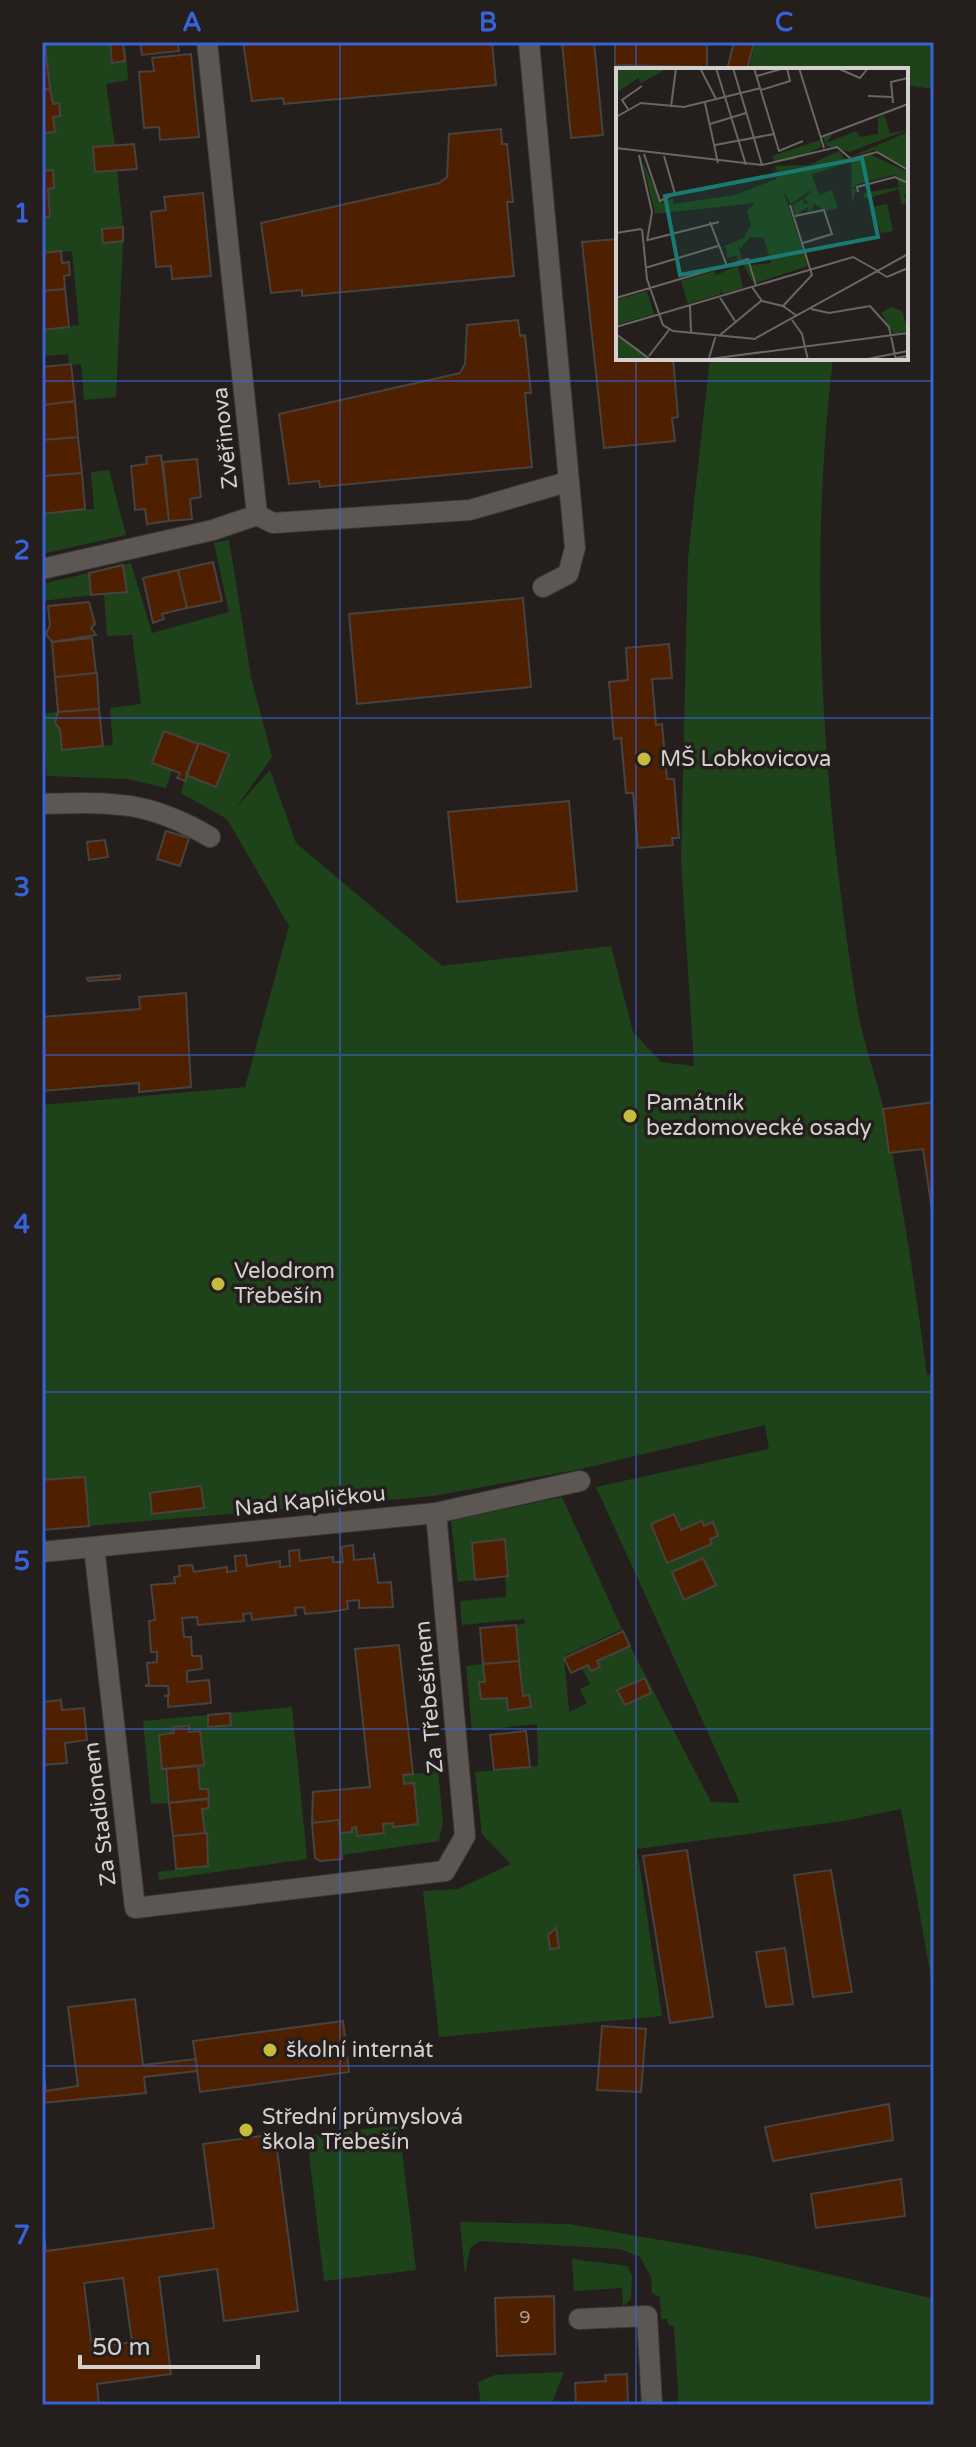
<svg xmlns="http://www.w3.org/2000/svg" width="976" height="2447" viewBox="0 0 976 2447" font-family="'Varela Round',sans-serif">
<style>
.green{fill:#1e431b;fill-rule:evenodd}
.building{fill:#4f2000;stroke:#474240;stroke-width:2;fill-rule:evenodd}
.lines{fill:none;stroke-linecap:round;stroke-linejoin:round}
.minor-casing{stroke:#3d3937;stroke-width:22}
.minor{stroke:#5d5754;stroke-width:20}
.grid{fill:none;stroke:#3862d7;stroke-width:2;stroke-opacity:0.55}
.poi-dot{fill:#c6bb3c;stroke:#241f1d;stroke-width:3}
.labels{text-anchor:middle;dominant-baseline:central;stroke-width:7;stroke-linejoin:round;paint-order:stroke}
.number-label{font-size:18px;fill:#b2a49b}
.street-label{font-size:22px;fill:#d3d0cf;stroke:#241f1d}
.poi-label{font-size:22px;fill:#d3d0cf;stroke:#241f1d;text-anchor:start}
.inset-road{fill:none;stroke:#6a6664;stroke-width:2}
.view{fill:#197a73;fill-opacity:0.15;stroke:#197a73;stroke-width:4}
.inset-edge{fill:none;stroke:#d3d0cf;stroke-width:4}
.neatline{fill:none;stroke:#3862d7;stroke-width:3}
.grid-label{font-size:26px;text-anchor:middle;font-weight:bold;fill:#3862d7}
</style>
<rect width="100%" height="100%" fill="#241f1d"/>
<path class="green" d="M42 42H110L113 63 125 61V42L128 80 106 84 115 145 93 148 95 172 117 171 123 227 102 230 104 243 123 241 116 397 84 400 81 364 69 365 68 354 42 356V330L79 325 72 251 42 253V217L50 216 48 189 54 187 53 170 42 171V133L54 131 53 117 60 115 59 103 53 104 51 98 46 49H42Z
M755 42H932L934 89 906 85V70H749Z
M710 358H833C807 575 823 799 858 1013 864 1045 876 1076 883 1107 902 1196 915 1285 927 1375L934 1374V1994L901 1809 844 1821 637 1849 662 2016 439 2037 423 1891 458 1889 511 1864 482 1834 475 1772 538 1766 537 1724 472 1731 466 1666 483 1664 485 1682 479 1683 481 1699 507 1698 509 1710 530 1707 529 1696H523L516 1625 525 1623 524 1619 462 1625 460 1601 506 1597 505 1540 473 1543 475 1580 458 1582 451 1521 562 1497 622 1629 564 1656 569 1712 587 1703 580 1689 590 1684 582 1668 588 1665 591 1671 599 1667 597 1661 630 1646 711 1802 740 1803 596 1487 769 1449 765 1425 581 1469 433 1496 42 1530V1105L245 1087 289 926 227 819 181 793 186 775 216 786 228 754 165 731 172 770 166 788 128 779 47 776 42 714 58 712 55 723 60 729 62 750 113 745 110 708 141 704 132 635 107 636 104 594 127 592 123 565 131 563 152 633 229 612 214 543 229 540 251 677 272 757 235 809 270 770 296 843 442 966 611 946 633 1032 661 1062 694 1066 681 860 688 558ZM674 1514 681 1530 702 1521 704 1526 713 1522 718 1536 710 1539 712 1544 667 1563 651 1524ZM703 1558 716 1585 684 1599 672 1572Z
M109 470 126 535 46 553 42 551V514L94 509 91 472Z
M89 573 91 595 42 601V584Z
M292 1707 307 1859 159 1880 158 1872 208 1866 202 1809 209 1808 208 1789H200L198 1766 204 1765 200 1731 174 1728V1733L159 1735 169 1803 151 1804 143 1721 208 1715 209 1727 231 1725 230 1713Z
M438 1771 443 1821 439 1841 342 1855 340 1833 352 1832V1828L356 1827 357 1836 384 1833 383 1824H417L414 1784H404L403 1775Z
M399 2125 416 2270 324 2281 307 2136Z
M460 2222 569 2224 757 2257 934 2299V2405H679L674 2327 668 2324 667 2319H661L660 2297 652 2293 651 2277 640 2257 620 2249 480 2241 470 2248 465 2275Z
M572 2259 627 2266 632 2276 631 2299 623 2307 622 2288 574 2291Z
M564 2372 551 2405H481L478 2382 495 2375Z"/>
<path class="building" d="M110 42H123L125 61 112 63Z
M140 42H177L179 51 142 55Z
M243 42H492L496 85 284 104 283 98 252 101Z
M562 42H594L603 135 571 138Z
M615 42H707V67L615 65Z
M734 42H754L747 70H727Z
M45 44 50 89 42 90V49Z
M191 54 199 137 160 140 159 127 144 128 139 72 154 71 152 58Z
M50 89 53 104 59 103 60 116 53 117 55 132 42 133V90Z
M501 129 502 144H507L513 202H507L514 276 302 296V290L271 293 261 223 439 183 447 177 449 134Z
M134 144 137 169 95 172 93 147Z
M53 170 54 188 48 189 50 217H42V171Z
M203 193 211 276 172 279 171 266 156 267 151 212 166 210 164 197Z
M123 227V241L103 243 102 229Z
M618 239V358H673L678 417 672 418 675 441 604 448 582 242Z
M61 251 62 263 69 262 70 275 64 276 65 289 42 291V253Z
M65 289 69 327 42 330V291Z
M518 320 520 336 525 335 531 393H525L532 467 320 487 319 481 289 484 279 414 460 373 465 364 467 325Z
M71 364 75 401 42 405V367Z
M75 401 78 437 42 440V405Z
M78 437 82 473 42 476V440Z
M161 455 169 521 147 524 145 509 135 510 131 466 147 464 146 457Z
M197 459 201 497 190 499 192 519 169 521 163 462Z
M82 473 85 509 42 514V476Z
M213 562 222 601 187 608 178 570Z
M123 565 127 592 91 595 89 573Z
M178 570 187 608 162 614 164 619 153 623 143 578Z
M523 598 531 687 357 704 349 614Z
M89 602 95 624 91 628 96 635 52 642 46 634 50 625 48 606Z
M92 638 96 673 55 677 52 642Z
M669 644 672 678 652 679 656 725 662 724 667 779H674L679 838H672L673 845 638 848 633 793H626L621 738 614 739 609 682 628 680 626 648Z
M97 673 99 709 58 712 55 677Z
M99 709 103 746 62 750 60 729 55 723 58 712Z
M164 731 198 744 185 781 177 778 180 773 152 763Z
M199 743 229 754 216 787 186 775Z
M569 801 577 891 457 902 448 812Z
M166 831 189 838 180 866 157 859Z
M105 840 108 857 89 860 87 842Z
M120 975V979L88 981 87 978Z
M186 993 191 1087 139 1092V1083L42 1091V1017L140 1009 139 997Z
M934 1102V1224L923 1149 889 1153 883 1109Z
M85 1477 89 1526 42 1530V1480Z
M201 1486 204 1508 152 1514 150 1493Z
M674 1514 681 1530 702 1521 704 1526 713 1522 718 1536 710 1539 712 1544 667 1563 651 1524Z
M505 1539 508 1576 475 1580 472 1543Z
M353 1545 354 1560 374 1558V1553L378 1583 391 1582 393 1607 359 1608V1600L347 1601 348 1609 330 1612 305 1614 304 1607 295 1608 296 1615 252 1620 251 1613 243 1614 244 1621 198 1625 197 1617 182 1618 184 1637H191L192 1656H201L202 1669 187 1671V1682L209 1680 211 1703 168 1707V1696H164L169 1695 168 1686H145L149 1684 147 1663 157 1662V1652H151L149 1621 155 1620 151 1585 175 1583 174 1577 180 1576 179 1566 192 1565 194 1572 227 1567V1572L236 1571 235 1556 246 1555 247 1566 280 1561V1567L290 1566 289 1551 299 1550 300 1561 333 1557V1562H343L341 1547Z
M703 1558 716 1585 684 1600 672 1572Z
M516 1625 519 1661 483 1664 480 1628Z
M623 1631 630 1646 597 1661 600 1667 591 1671 588 1665 571 1673 564 1658Z
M399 1645 413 1774 403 1775 404 1784 414 1783 418 1824 393 1827V1823L383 1824 384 1833 357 1836 356 1827 352 1828V1832L340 1833 339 1820 312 1823 313 1792 370 1787 355 1649Z
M519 1661 523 1696 529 1695 531 1707 508 1710 507 1698 481 1699 479 1682H485L483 1664Z
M645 1678 651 1693 625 1705 617 1690Z
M61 1700 62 1710 84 1708 87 1740 65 1743 67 1763 42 1765V1702Z
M230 1713 231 1725 208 1727V1715Z
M189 1726V1732L200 1731 204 1765 162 1769 159 1735 174 1733 173 1727Z
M526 1731 530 1767 494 1770 490 1735Z
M198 1766 200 1789H208L209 1798 169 1803 166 1769Z
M208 1799 209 1808 202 1809 205 1833 173 1836 169 1803Z
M339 1820 342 1859 320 1861 315 1858 312 1823Z
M207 1833 208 1866 176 1869 173 1836Z
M687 1850 713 2017 670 2023 643 1856Z
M831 1870 852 1992 813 1997 794 1875Z
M556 1928 559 1948 550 1949 548 1935Z
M785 1948 793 2004 766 2007 756 1952Z
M135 1999 143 2065 196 2059 197 2071 144 2077 146 2093 42 2103V2058L46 2091 78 2086 68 2007Z
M343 2021 349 2072 200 2092 193 2041Z
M602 2026 646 2029 641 2092 597 2090Z
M889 2104 893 2140 773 2161 765 2127Z
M275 2134 298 2311 224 2321 217 2269 159 2277 171 2374 97 2384 99 2405H42V2221L46 2251 214 2228 203 2144ZM123 2278 132 2342 92 2348 84 2283Z
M901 2179 905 2216 816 2228 811 2194Z
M554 2296 555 2354 497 2356 495 2298Z
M627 2374 628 2405H576L575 2383 606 2381 605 2375Z"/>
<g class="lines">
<g class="minor-casing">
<path id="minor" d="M207 42 257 515
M529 42 575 548 568 574 543 587
M257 515 273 523 470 510 567 482
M42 569 213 530 257 515
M42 804C113 802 147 800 210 837
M94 1547 135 1908 445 1871 465 1836 436 1513
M42 1552 436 1513 580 1481
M579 2319 647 2316 652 2405"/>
</g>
<use href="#minor" class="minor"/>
</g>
<path class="grid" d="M340 42V2405M636 42V70M636 358V2405M42 381H934M42 718H934M42 1055H934M42 1392H934M42 1729H934M42 2066H934"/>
<g class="poi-dot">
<circle cx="644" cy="759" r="8"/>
<circle cx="630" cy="1116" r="8"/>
<circle cx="218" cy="1284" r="8"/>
<circle cx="270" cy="2050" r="8"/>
<circle cx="246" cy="2130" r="8"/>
</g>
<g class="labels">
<g class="number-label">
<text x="525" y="2317">9</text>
</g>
<g class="street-label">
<text transform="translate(225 438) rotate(-96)">Zvěřinova</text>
<text transform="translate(310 1501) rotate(-6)">Nad Kapličkou</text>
<text transform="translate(429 1697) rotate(-95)">Za Třebešínem</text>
<text transform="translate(100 1814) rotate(-97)">Za Stadionem</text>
</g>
<g class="poi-label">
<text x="660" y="759">MŠ Lobkovicova</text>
<text x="646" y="1103">Památník<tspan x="646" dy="25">bezdomovecké osady</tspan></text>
<text x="234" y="1271">Velodrom<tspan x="234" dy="25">Třebešín</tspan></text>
<text x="286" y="2050">školní internát</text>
<text x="262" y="2117">Střední průmyslová<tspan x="262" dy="25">škola Třebešín</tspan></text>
</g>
</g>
<g transform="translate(616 68)">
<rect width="292" height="292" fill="#241f1d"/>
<path d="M7 0H52L25 15 22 10 0 25V4ZM268 47 274 65 292 62 233 84 209 77 208 69 217 66 210 75 240 63 244 69 262 66V50ZM292 64V101L259 82 234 89ZM204 72 205 79 176 92 159 94 156 88ZM223 83 232 95 196 106 203 127 216 122 222 140 210 143 198 136 196 142 191 143 193 138 180 147 176 138 186 131 189 136 193 135 187 131 198 120 175 136 167 123 192 198 140 215 135 197 155 195 148 170 134 169 125 180 122 177 126 191 121 193 122 187 111 190 110 179 104 180 128 170 135 156 131 143 139 135 39 146 26 92 45 135 57 130V136L119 127 160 111 156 98 163 110 159 98 193 97ZM253 86 292 104V114L278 107 242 116 236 121H240L236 135 235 94ZM281 110 292 117V127L287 125 292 135 285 136 283 121 249 131 247 125 283 119ZM253 133 257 139 271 136 277 163 265 165ZM132 193 138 217 127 196 122 198 127 220 106 226 103 216 105 226 43 244 72 236 65 213 98 203 100 207ZM31 223 38 246 0 257V232ZM276 239 286 243 292 263 278 266 265 245ZM0 268 22 280 33 292H0Z" fill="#1e431b"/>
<path class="inset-road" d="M84 0 100 31M100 0 130 97M117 0 146 97M138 0 163 83 187 73M183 0 208 80M221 0 244 10 252 0M141 8 169 0M145 22 174 13 171 0M252 28 276 29M89 35 102 95M277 35 275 14 292 10M55 39 60 0M12 41 6 32 26 18M0 49 25 35 68 39 145 20M94 56 130 45M205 69 292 36M99 77 158 66M0 80 146 97 221 79 235 91 261 84 292 102M28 86 44 133 59 126 48 88M23 87 36 144 31 173M242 124 241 119 279 109 292 115M179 148 208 142 216 166 187 175M94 154 111 198M26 161 31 211 47 257 57 263 140 271M0 165 25 161M32 172 103 154M29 200 102 178M261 203 271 209 292 200M136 219 146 233 167 238 181 248M103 228 119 253M0 230 132 191 140 218M74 237 75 265M167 238 196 207 174 137M195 241 213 245 254 238 273 259 280 292M176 252 186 266 192 292M0 259 237 189 262 203M0 266 35 292M104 267 145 233M140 270 292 186M33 288 53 262M93 290 100 267M86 292 292 265M246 292 292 283M266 292 292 288"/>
<path class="view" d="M246 90 262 169 64 207 49 128Z"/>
<rect width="292" height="292" class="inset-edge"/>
</g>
<rect width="976" height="2447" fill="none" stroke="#241f1d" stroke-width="88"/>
<path d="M80 2355v12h178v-12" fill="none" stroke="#d3d0cf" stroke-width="4"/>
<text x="92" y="2355" font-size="24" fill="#d3d0cf" stroke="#241f1d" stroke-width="6" paint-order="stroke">50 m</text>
<rect x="44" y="44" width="888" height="2359" class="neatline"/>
<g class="grid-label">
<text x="192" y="31">A</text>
<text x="488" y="31">B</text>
<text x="784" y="31">C</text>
<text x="22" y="222">1</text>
<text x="22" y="559">2</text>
<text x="22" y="896">3</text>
<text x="22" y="1233">4</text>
<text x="22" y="1570">5</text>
<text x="22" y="1907">6</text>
<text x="22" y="2244">7</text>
</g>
</svg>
